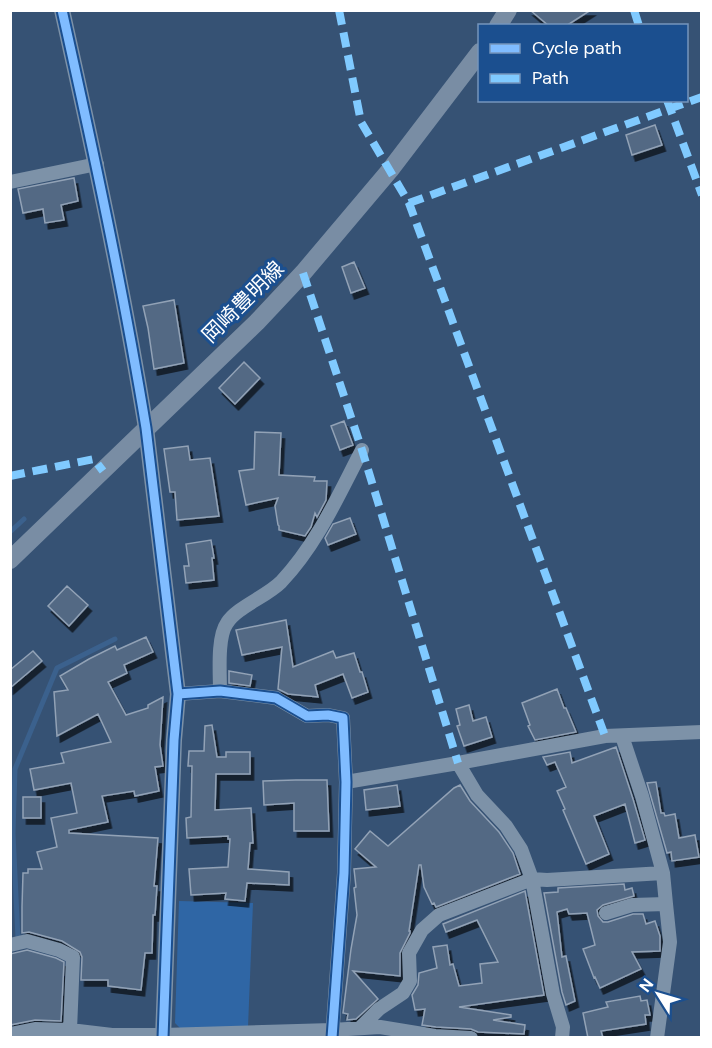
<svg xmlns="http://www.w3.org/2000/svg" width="712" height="1048" viewBox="0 0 712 1048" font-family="'DM Sans','Noto Sans JP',sans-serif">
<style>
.green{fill:#2f66a5}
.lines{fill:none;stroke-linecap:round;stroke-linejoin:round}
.stream{stroke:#3b618d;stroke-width:5}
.building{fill:#526984;stroke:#92a2b6;stroke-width:1.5;filter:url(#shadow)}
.minor{stroke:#7d92a8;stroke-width:14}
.tertiary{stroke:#7d92a8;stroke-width:16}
.secondary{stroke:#798da4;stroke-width:18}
.quiet{stroke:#80caff;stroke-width:8;stroke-dasharray:15 8;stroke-linecap:butt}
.cycleway-casing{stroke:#1b4f8f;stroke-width:13}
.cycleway{stroke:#80bcff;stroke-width:9}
.labels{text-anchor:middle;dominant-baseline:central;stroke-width:6;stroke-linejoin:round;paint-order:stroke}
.street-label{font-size:21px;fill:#fff;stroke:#1b4f8f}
</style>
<defs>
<filter id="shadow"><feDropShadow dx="3.5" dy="6" stdDeviation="0" flood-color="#0009"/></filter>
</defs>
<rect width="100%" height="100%" fill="#365274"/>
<path class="green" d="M179 901 253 903 248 1027 181 1029 175 1023Z"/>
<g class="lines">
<path class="stream" d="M10 532 24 519
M18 939 13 833 15 769 57 668 115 639"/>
</g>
<path class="building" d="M530 10H591L566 26H549Z
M655 125 662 145 632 155 626 135Z
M74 178 78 201 61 205 64 220 45 223 43 209 23 213 18 189Z
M354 262 365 288 351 293 342 267Z
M174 300 184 363 154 369 148 328 143 306Z
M244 362 260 378 235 404 219 388Z
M344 421 353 445 340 450 331 426Z
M255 432 281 433 279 475 315 477 314 481H327L326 500 317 517 315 513 311 527 305 536 279 530V526L278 525 275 506 278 498 246 505 239 471 254 469Z
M188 446 190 460 210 458 219 516 177 520 175 492H170L164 449Z
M350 518 356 534 328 545 325 538 333 524Z
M211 540 214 558H212L214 580 186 583 184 566H189L186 544Z
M67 586 88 605 69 626 48 606Z
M286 620 293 667 333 651 336 658 354 653 360 672H362L368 692 352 698 343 674 315 685 318 697 288 694 278 689 282 647 242 655 236 630Z
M146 637 153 652 124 665 127 673 108 682 126 715 148 708V705L163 697 160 745 163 766 155 767 159 791 135 796 134 791 102 796 108 822 69 830V833L158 838 154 886H157L155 915H153L152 953H145L141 990 108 986V980H81L82 957 80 952 62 941 29 932 22 933V907L23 873H28V869H42L37 852 57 847 51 818 77 813 71 783 34 790 30 769 64 763 61 753 111 742 98 714 57 736 54 692 68 690 60 676 89 659 115 646 117 650Z
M33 651 42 661 10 688V670Z
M229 671 252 675 250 686 229 683Z
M557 689 564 708H566L576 732 535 740 528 726 530 725 522 703Z
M469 705 473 721 486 717 492 737 464 746 457 726 460 725 456 709Z
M212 725 217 757H226V752H250V774H216L215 810 251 808 253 843H250L248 869 289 872V885L247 883 245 901 225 899 226 893 191 895 189 869 228 867 230 839H228V836L187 838 186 818 191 817 192 766H188L189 751H204L205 726Z
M616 747 633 799 645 840 635 843 625 804 594 816 609 854 586 864 563 810 565 809 557 791 566 787 555 762 547 765 543 757 570 752 572 763Z
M296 780H327L329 831H294V803L264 805 263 781Z
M656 782 661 813H664L665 816 675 814 679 838 695 835 699 857 672 861 671 852 667 853 647 783Z
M397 785 400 806 366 810 364 790Z
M460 785 470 801 499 832 513 853 520 874 436 907 434 903 432 904 424 887 421 865H419L409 931H410V933L400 953V976L353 971 378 999 356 1019 347 1020 348 1014 343 1013 351 949 357 915 354 888 356 887 354 869 376 867 355 849 370 831 388 846 454 788Z
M23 797H41V818H23Z
M624 884 625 890 632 888 634 896 603 905 597 910 598 916 603 922H608L633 914H643L646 924 655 921 660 936V951L632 952 641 969 600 988 595 977 594 978 583 949 595 945 587 913 569 914 567 909 557 912 562 957 566 956 575 1001 566 1005 562 992 544 893 558 892V888Z
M525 891 544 995 459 1007 511 1015V1017L493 1020 525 1025 524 1034 478 1032 471 1029 436 1027 422 1025 425 1009 415 1010 412 995 418 985 419 973 437 968 433 947 447 945 450 965 453 964 459 986 482 983 480 964 498 962 477 920 446 932 443 924Z
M27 950 56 958 64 962 61 1021 35 1020 10 1025V954Z
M640 996 641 1001 647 1000 650 1015H645L646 1024 601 1031 603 1038H588L583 1013 608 1007 606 1002Z"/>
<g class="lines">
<path class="minor" d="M10 182 97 164
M220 691C220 673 217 637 227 623 237 607 266 597 281 582 317 544 338 496 362 450
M178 694 220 691 276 698 307 716 328 715 343 718 346 782 344 873 332 1038
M622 736 642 796 663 873 666 904 670 942 657 1038
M458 763 477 795 506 826 521 849 532 879 553 994 563 1027 562 1038
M346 782 458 763 605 736 702 732
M606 913 632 905 666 904
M10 945 27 941 59 950 73 957 70 1030
M361 1027 379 1009 403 993 410 981 409 953 422 930 439 915 532 879 547 880 663 873
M10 1034 35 1029 70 1030 112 1035H163L332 1030 380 1027 435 1036 471 1038"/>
<path class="tertiary" d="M62 10C93 149 123 288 146 428L178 694 174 740 163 1038"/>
<path class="secondary" d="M498 26 508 10
M10 560 257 322 303 273 390 170 480 52"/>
<path class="quiet" d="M339 10 361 122 409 203 605 736
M634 10 639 26
M667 100 702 195
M409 203 702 97
M303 273 362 450 458 763
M10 476 94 459 103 471"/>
<g class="cycleway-casing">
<path id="cycleway" d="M62 10C93 149 123 288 146 428L178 694 174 740 163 1038
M178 694 220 691 276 698 307 716 328 715 343 718 346 782 344 873 332 1038"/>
</g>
<use href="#cycleway" class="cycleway"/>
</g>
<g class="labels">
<g class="street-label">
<text transform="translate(243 302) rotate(-45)">岡崎豊明線</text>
</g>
</g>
<rect width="712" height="1048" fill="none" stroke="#ffffff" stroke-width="24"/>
<rect x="478" y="24" width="210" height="78" fill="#1b4f8f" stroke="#7695bc" stroke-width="1.5"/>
<rect x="490" y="44" width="30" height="9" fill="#80bcff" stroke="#7695bc" stroke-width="1.5"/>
<text x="532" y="54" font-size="18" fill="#ffffff">Cycle path</text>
<rect x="490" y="74" width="30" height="9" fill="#80caff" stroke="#7695bc" stroke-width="1.5"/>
<text x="532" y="84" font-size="18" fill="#ffffff">Path</text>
<g transform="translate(658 994) rotate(307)" stroke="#1b4f8f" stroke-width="4.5" paint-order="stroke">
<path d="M0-4.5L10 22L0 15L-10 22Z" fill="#ffffff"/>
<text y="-9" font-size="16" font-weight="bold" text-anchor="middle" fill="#ffffff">N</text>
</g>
</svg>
